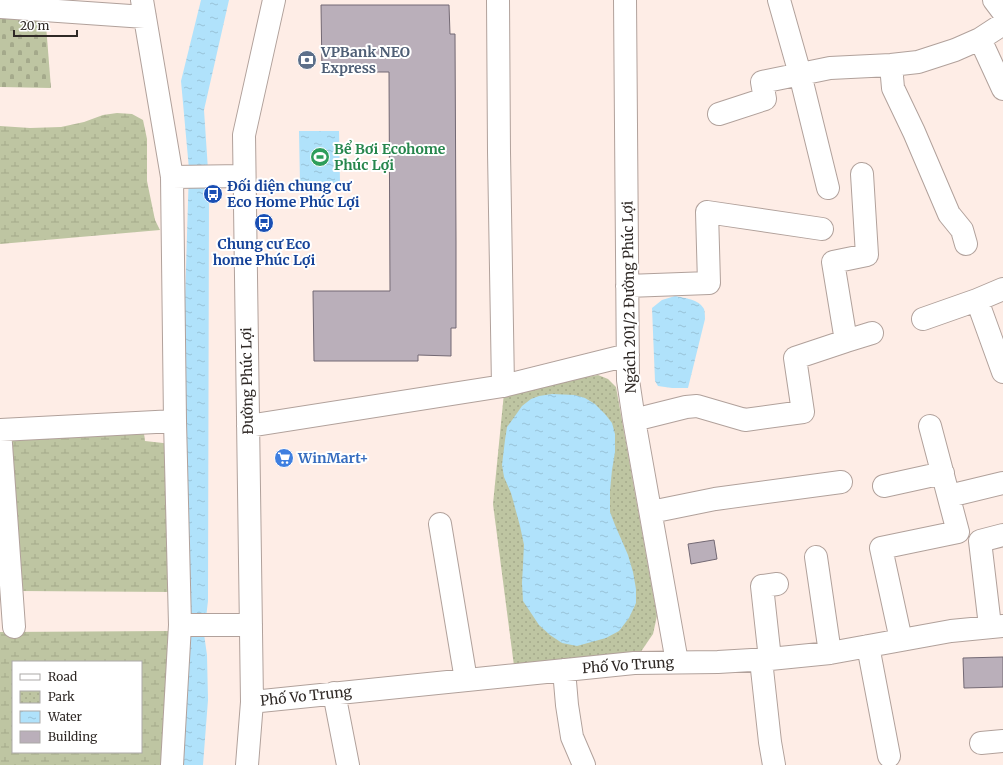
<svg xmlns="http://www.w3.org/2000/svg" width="1003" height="765" viewBox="0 0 1003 765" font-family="Merriweather,serif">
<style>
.wetland{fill:url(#wetland-marsh);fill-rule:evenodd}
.cemetery{fill:url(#cemetery-stones)}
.park{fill:url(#park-dots)}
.water{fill:url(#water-ripples)}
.building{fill:#baafba;stroke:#736974}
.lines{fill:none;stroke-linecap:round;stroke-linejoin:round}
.minor-casing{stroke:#b1a19b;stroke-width:24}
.minor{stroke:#fff;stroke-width:22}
.labels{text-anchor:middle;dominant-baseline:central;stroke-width:4;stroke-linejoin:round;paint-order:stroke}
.service-label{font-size:14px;font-weight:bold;fill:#4e5e75;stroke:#fff;text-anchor:start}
.leisure-label{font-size:14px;font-weight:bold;fill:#27864d;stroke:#fff;text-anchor:start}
.transit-label{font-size:14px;font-weight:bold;fill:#164399;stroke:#fff;text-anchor:start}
.street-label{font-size:14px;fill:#2f2926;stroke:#fff}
.shop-label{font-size:14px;font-weight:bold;fill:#366cbe;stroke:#fff;text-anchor:start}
</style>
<defs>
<pattern id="wetland-marsh" width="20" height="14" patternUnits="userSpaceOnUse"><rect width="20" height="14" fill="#bec5a2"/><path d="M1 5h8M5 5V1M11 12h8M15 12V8" fill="none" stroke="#a4a98b"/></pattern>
<pattern id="cemetery-stones" width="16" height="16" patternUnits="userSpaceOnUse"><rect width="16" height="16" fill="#bec5a2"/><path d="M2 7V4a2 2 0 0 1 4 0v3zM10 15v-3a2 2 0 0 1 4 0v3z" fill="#a4a98b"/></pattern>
<pattern id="park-dots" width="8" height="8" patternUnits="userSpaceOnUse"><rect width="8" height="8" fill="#bec5a2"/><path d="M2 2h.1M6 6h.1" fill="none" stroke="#a4a98b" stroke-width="1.8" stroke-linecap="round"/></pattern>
<pattern id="water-ripples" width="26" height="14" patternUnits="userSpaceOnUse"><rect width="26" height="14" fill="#b0e2fb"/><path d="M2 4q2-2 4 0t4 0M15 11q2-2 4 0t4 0" fill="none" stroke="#98c2d7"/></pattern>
</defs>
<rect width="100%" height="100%" fill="#feede6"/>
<path class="wetland" d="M117 113 132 114 143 120 147 139V181L155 220 160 230 0 244V126L30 128 61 127 84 122 103 115Z
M143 427 145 441 172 444 175 592 20 591 7 437Z
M172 631 166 765H0V632ZM13 662H141V752H13Z"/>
<path class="cemetery" d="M0 0H44L51 88 0 87Z"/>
<path class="park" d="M598 375 608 379 616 387 657 616 653 634 640 653 514 666 493 504 504 393Z"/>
<path class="water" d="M201 0H229L204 110 209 185 208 601 204 634 207 655 208 700 203 765H175L181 433 189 169 181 81Z
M299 131H339L340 183 300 184Z
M675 296C684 298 699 299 704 309 705 312 705 317 705 319L688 388H672L658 386 655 381 652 308 662 300Z
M552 394 575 395 585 398 595 404 605 414 612 423 615 434V452L612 470 610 491V512L615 525 628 555 633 572 636 589V603L629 618 619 631 606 638 577 646 562 643 550 635 539 625 523 601 522 583 524 545 520 526 511 493 504 477 502 465 505 440 507 427 515 416 522 406 531 399 539 396Z"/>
<path class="building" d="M321 5H449L450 34H455L456 241V328H451V356L418 355V361H314L313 291H390L389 72H322Z
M714 540 717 559 691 564 688 544Z
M1003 657V687L964 688 963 658Z"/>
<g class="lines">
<g class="minor-casing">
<path id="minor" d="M142 0 172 177 175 421 180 625 172 765
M498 0 499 152 503 386 628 355
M625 0 628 380 634 420 677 662
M779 0 800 74 828 188
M994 0 1003 12
M0 7 145 17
M980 39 1003 89
M891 65 893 88 914 132 949 214 962 230 966 244
M719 114 765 99 762 82 830 68 891 65 918 62 955 50 980 39 1003 24
M172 177 244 176
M627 286 709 283 707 212 822 229
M977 300 1003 372
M923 319 977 300 1003 289
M846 341 872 333
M634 420 686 407 697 406 745 420 803 412 795 358 846 341 833 262 867 255 862 174
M248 426 503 386
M0 430 14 627
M0 430 175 421
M884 486 943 473
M949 496 1003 483
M651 512 715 499 841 482
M440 524 466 680
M816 557 830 653
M180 625H251
M990 626 980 541 1003 535
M901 640 881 548 958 532 930 426
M868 646 889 756
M770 659 762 586 777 584
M761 660 770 742 774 765
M564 670 567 705 572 737 584 765
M334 693 348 765
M252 702 634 663 718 662 770 659 830 653 951 631 1003 626
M981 743 1003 741
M247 765 252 702 244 135 274 0"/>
</g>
<use href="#minor" class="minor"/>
</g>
<defs>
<g id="bank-disc" transform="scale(1)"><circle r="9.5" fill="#5c6f8a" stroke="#fff"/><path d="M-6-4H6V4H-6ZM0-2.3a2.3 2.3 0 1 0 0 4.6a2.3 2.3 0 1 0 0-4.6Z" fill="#fff"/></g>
<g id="stadium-disc" transform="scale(1)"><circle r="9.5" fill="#2e9e5b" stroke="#fff"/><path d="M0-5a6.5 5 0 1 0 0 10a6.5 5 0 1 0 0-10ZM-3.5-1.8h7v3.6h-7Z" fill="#fff"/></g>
<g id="bus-disc" transform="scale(1)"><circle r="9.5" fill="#1a4fb4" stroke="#fff"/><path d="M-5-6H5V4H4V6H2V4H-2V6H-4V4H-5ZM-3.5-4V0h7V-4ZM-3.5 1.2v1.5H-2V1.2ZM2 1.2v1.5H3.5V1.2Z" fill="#fff"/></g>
<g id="supermarket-disc" transform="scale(1)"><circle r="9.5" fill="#3f7fe0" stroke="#fff"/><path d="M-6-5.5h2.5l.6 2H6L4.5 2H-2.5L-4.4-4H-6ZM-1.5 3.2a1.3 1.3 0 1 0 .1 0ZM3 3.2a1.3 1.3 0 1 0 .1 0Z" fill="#fff"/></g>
</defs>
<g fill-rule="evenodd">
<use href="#bank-disc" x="307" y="60"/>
<use href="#stadium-disc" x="320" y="157"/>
<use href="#bus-disc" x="213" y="194"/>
<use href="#bus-disc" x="264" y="223"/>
<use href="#supermarket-disc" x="284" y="458"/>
</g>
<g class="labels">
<g class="service-label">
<text x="321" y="52">VPBank NEO<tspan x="321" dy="16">Express</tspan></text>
</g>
<g class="leisure-label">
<text x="334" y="149">Bể Bơi Ecohome<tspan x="334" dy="16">Phúc Lợi</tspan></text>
</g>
<g class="transit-label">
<text x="227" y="186">Đối diện chung cư<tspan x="227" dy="16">Eco Home Phúc Lợi</tspan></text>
<text x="264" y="244" text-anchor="middle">Chung cư Eco<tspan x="264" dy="16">home Phúc Lợi</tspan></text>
</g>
<g class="street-label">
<text transform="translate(629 297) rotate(-91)">Ngách 201/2 Đường Phúc Lợi</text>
<text transform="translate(247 381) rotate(-91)">Đường Phúc Lợi</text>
<text transform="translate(628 665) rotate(-4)">Phố Vo Trung</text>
<text transform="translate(306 696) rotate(-6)">Phố Vo Trung</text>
</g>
<g class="shop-label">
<text x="298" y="458">WinMart+</text>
</g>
</g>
<rect x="12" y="661" width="130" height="92" fill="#ffffff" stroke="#aca9a8"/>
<rect x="20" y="674" width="20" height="6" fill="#ffffff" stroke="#aca9a8"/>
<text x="48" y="681" font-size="12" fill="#2f2926">Road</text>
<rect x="20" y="691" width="20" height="12" fill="url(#park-dots)" stroke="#aca9a8"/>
<text x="48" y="701" font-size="12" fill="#2f2926">Park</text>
<rect x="20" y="711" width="20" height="12" fill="url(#water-ripples)" stroke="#aca9a8"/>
<text x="48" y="721" font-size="12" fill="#2f2926">Water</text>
<rect x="20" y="731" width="20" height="12" fill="#baafba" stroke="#aca9a8"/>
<text x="48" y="741" font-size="12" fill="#2f2926">Building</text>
<path d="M14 30v6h63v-6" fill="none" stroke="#2f2926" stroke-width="2"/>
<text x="20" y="30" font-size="12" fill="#2f2926" stroke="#ffffff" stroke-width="3" paint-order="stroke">20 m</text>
</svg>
